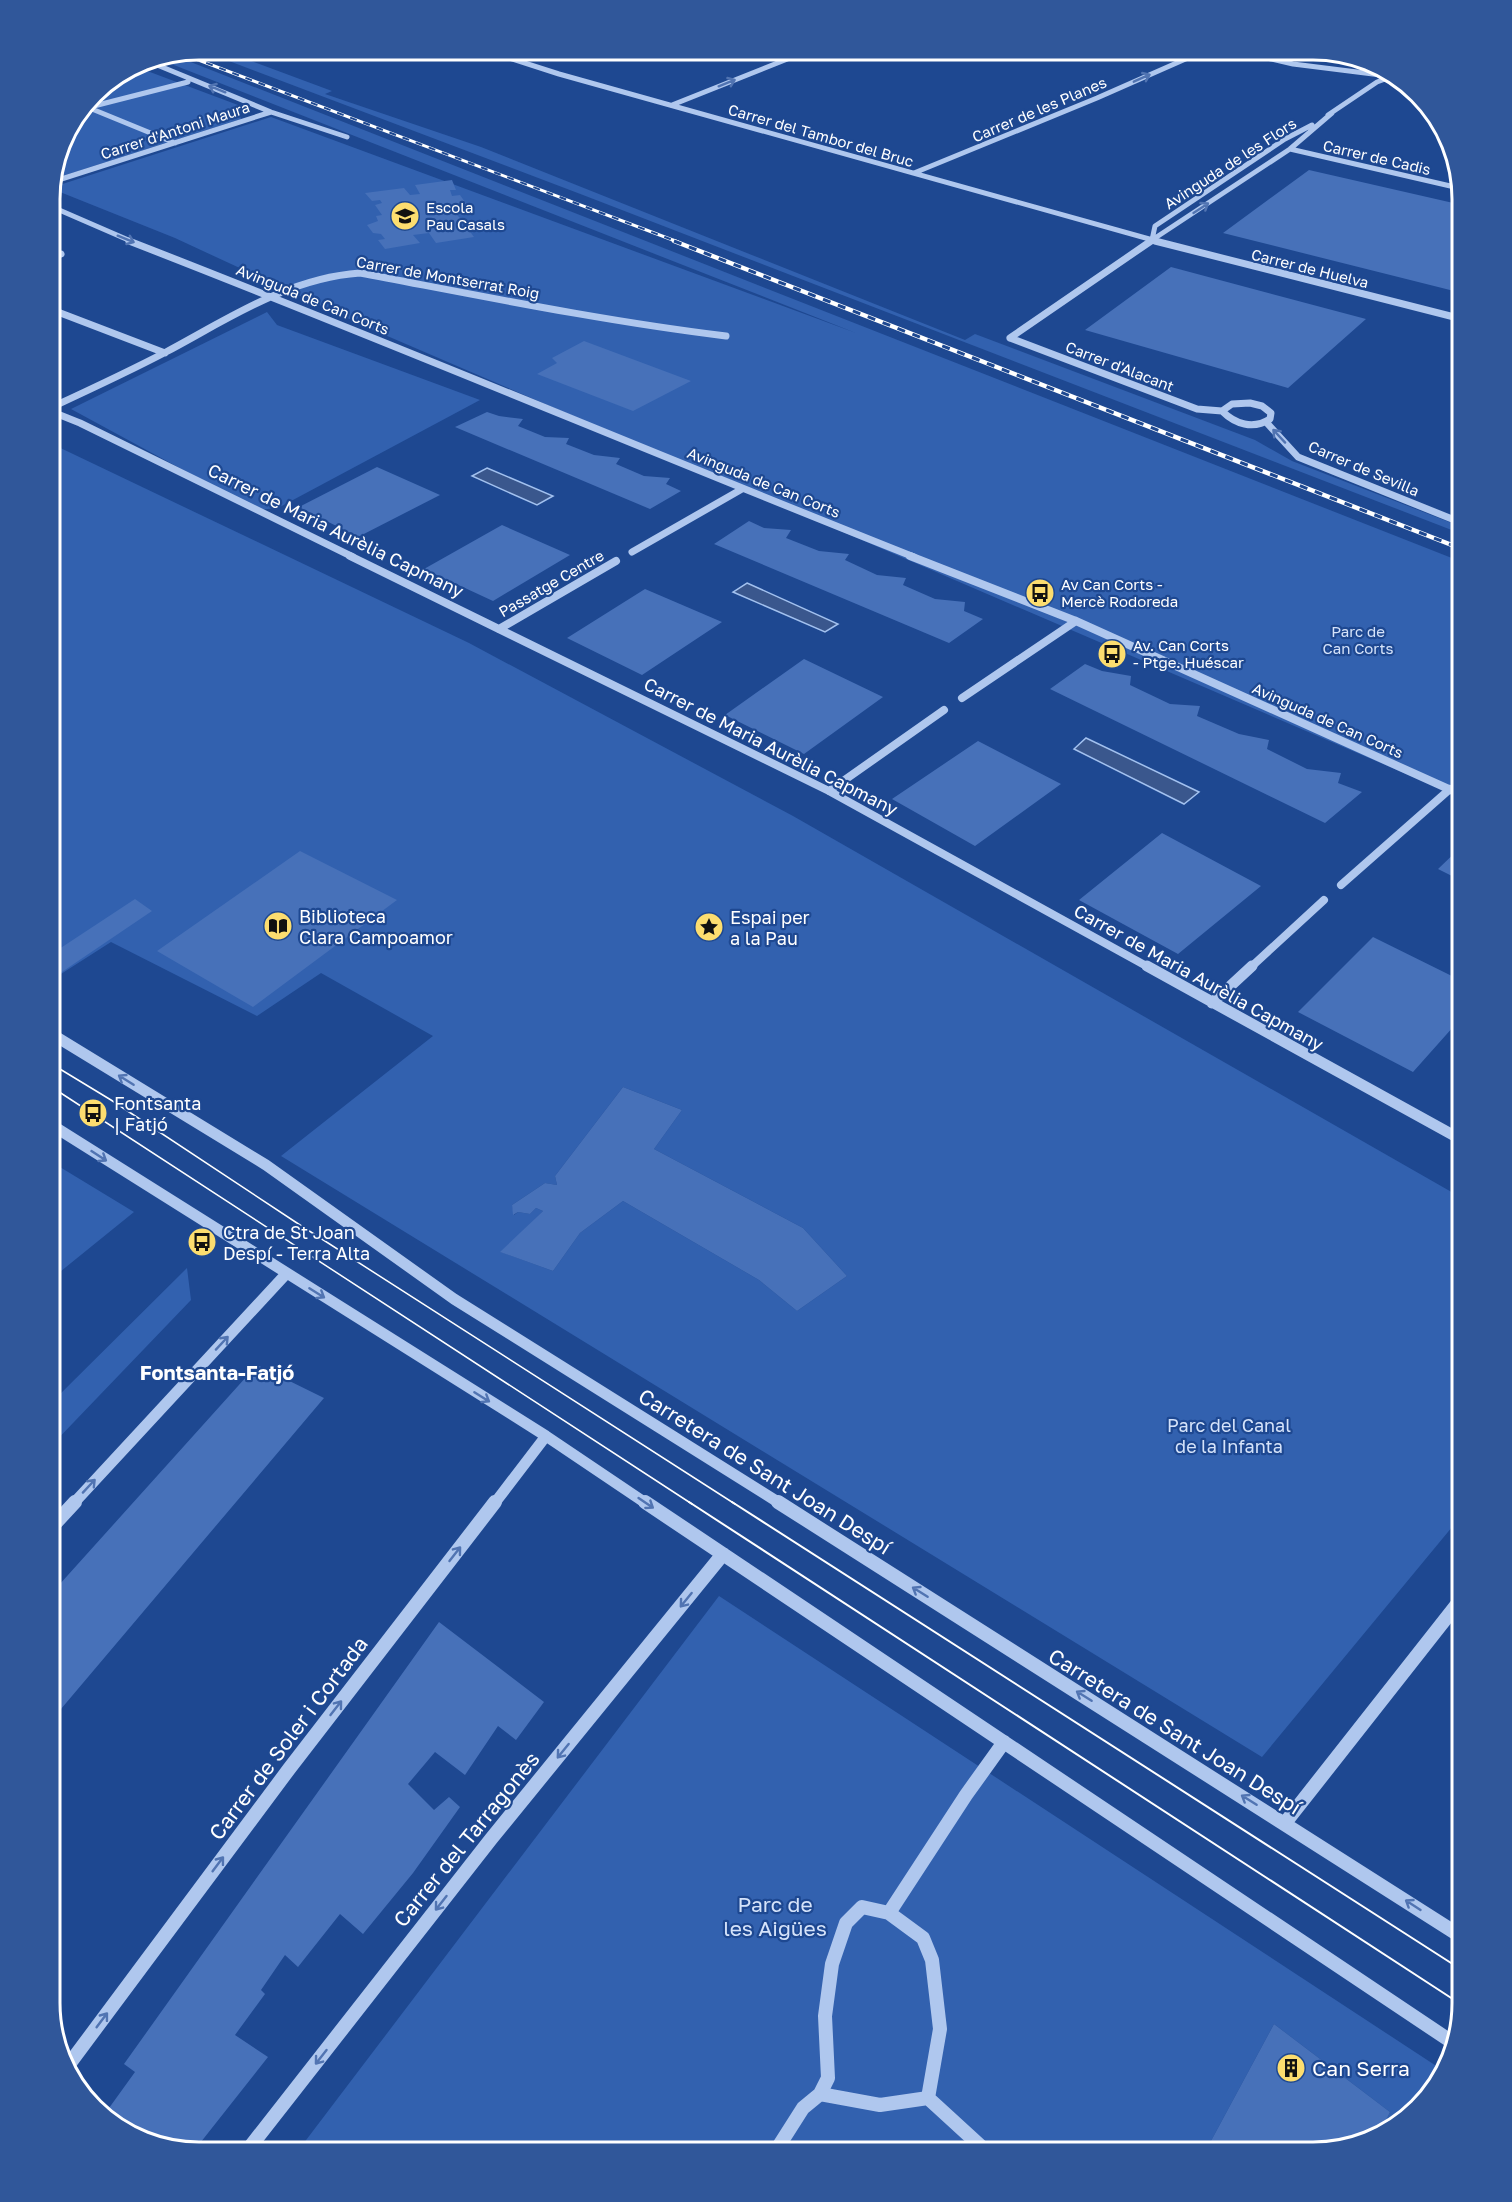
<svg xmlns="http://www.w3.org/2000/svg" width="1512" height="2202" viewBox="0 0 1512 2202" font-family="'Golos Text',sans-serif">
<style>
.green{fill:#3261af;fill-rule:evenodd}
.water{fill:#3a578d;stroke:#a2c1ef;stroke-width:1.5}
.building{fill:#4771b9}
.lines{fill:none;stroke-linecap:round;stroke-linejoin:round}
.minor-far4{stroke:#afc7ee;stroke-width:5}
.minor-far3{stroke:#afc7ee;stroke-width:7}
.minor-far2{stroke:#afc7ee;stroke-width:8}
.minor-far1{stroke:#afc7ee;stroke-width:11}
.minor{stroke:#afc7ee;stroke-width:14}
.tram-far1{stroke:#fff;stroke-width:1.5}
.tram{stroke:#fff;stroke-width:2}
.rail-far1-casing{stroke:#fff;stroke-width:3}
.rail-casing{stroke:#fff;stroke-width:4.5}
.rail-far1{stroke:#1e4891;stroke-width:2;stroke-dasharray:7;stroke-linecap:butt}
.rail{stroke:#1e4891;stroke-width:3;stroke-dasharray:8;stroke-linecap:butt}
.oneway{stroke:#5174b2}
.labels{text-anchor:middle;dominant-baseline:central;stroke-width:4.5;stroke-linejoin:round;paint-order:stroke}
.far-street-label{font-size:15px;fill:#fff;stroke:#1e4891}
.far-poi-label{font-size:15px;fill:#fff;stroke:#1e4891;text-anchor:start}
.far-park-label{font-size:15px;fill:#d5e3fa;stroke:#1e4891}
.street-label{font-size:18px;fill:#fff;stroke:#1e4891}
.poi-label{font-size:18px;fill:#fff;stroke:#1e4891;text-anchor:start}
.park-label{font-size:18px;fill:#d5e3fa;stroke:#1e4891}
.neighbourhood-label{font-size:20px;font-weight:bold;fill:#fff;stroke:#1e4891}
.near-street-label{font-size:21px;fill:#fff;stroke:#1e4891}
.near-park-label{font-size:21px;fill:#d5e3fa;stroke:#1e4891}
.near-poi-label{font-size:21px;fill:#fff;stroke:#1e4891;text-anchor:start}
.rim{fill:none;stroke:#fff;stroke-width:3}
</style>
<rect width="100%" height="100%" fill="#1e4891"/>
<path class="green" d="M200 50H222L332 91 325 94 481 147 965 340 975 334 1255 440 1292 461 1462 527V534L583 195Z
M173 55 1462 562V798L371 329 175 238 50 188 271 117 856 333 156 58Z
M134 66 238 105 241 119 53 179 65 133 94 93Z
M267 312 277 325 480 400 278 508 257 510 71 409Z
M50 443 469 643 793 816 1462 1198V1515L1262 1757 281 1156 433 1036 321 973 257 1016 111 942 50 981ZM623 1087 682 1110 654 1149 803 1228 847 1276 797 1311 759 1280 623 1201 580 1233 553 1271 501 1252 543 1211 536 1208 530 1214 518 1212 514 1215 512 1205 545 1183 557 1185 555 1176Z
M50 1161 134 1212 50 1280Z
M187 1268 191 1300 50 1447V1404Z
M719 1596 1444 2071 1442 2078 1387 2133 1379 2135 1390 2112 1274 2024 1205 2152H297Z"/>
<path class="water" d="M487 468 553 496 537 505 472 476Z
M747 583 838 624 825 632 733 592Z
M1086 738 1199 792 1184 804 1074 749Z"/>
<path class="building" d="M1309 170 1462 205V293L1223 233Z
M452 180 456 190H450L452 196 460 195 467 205 457 206 460 211 454 212 464 222 457 223 460 227 466 226 474 237 436 243 429 233 413 235 420 243 385 249 378 240 385 239 381 234 373 233 367 225 378 221 376 216 382 215 375 205 382 203 380 200 372 201 365 193 404 188 410 195 420 194 415 185Z
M1171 267 1366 319 1288 388 1085 330Z
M584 341 691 381 633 411 537 374 557 363 552 358Z
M487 412 499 416 523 419 518 426 545 437 569 438 566 444 594 455 620 458 616 464 644 476 670 478 666 484 681 491 650 509 455 427Z
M377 467 440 495 358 537 299 507Z
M749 521 764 528 791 530 786 538 819 551 849 554 845 560 877 575 906 578 903 585 935 599 965 602 964 611 983 619 949 643 714 544Z
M502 525 570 555 493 601 424 569Z
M645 589 722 622 642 675 567 638Z
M804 659 883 697 804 754 725 715Z
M1085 664 1102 671 1131 676 1130 685 1170 704 1200 706 1197 716 1239 734 1269 740 1267 749 1307 769 1341 773 1338 783 1362 792 1325 823 1050 689Z
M978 741 1061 784 975 846 892 799Z
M1162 833 1261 886 1178 954 1079 900Z
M1462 846V881L1438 869Z
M300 851 397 900 253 1007 157 951Z
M135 899 152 911 50 980V955Z
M1373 937 1462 981V1017L1413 1072 1298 1012Z
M623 1087 682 1110 654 1149 803 1228 847 1276 797 1311 759 1280 623 1201 580 1233 553 1271 500 1252 543 1211 536 1208 530 1214 518 1212 513 1215 512 1205 545 1183 557 1185 555 1176Z
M257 1365 324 1398 50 1722V1595Z
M439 1622 544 1702 516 1740 498 1726 465 1775 435 1752 408 1784 434 1810 449 1797 460 1807 413 1873 363 1934 340 1914 298 1967 285 1955 261 1990 265 1994 235 2035 268 2057 193 2152 116 2127 104 2115 135 2072 124 2064Z
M1274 2024 1390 2112 1379 2135 1313 2152H1205Z"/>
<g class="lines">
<path class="minor-far4" d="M484 50 559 74 1160 242
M1232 50 1293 64 1389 76
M145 60 271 112 347 137
M672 105 810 50
M87 107 175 143
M82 109 188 82
M1328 115 1377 82 1396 75
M1290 149 1459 188
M914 173 1097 98 1206 50
M52 182 271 112
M50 206 133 242
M1152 240 1155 226 1285 139 1312 125
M1149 242 1290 149 1332 113"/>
<path class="minor-far3" d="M129 241C392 343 652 453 914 557
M1155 241 1462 319
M50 258 61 254
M50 309 165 353
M1010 338 1151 241
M1010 338 1197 409 1222 411
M1250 403 1262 406 1271 413 1270 419C1253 430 1235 424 1222 411L1232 404Z
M50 408C89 390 128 372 166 352 228 319 288 278 360 273 482 296 603 321 726 336
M50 411 80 423 353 557
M1266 422 1298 457 1462 523
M632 552 742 489"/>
<path class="minor-far2" d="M350 556 829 791 1150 968
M910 556 1076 621 1462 795
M499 629 616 561
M962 698 1076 621
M829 791 944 710
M1341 885 1450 789
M1250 968 1324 900"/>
<path class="minor-far1" d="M1147 966 1462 1140
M1212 1003 1252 966
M50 1033 266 1165 454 1299 781 1504
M50 1124 546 1436 647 1504
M73 1504 286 1274
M494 1504 546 1436"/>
<path class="minor" d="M645 1502 1452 2042
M778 1502 1462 1937
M50 1529 75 1502
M1285 1823 1462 1598
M889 1913 966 1795 1004 1742
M67 2067 289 1769 495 1502
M820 2094 828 2078 825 2016 832 1964 846 1923 862 1907 889 1913 923 1938 932 1960 940 2029 928 2098
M246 2152 491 1839 723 1554
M775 2152 803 2108 820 2094 880 2105 928 2098 987 2152"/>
<path class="tram-far1" d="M50 1063 111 1100 300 1225 735 1504
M50 1086 692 1504"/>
<path class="tram" d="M689 1502 1462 2005
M732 1502 1462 1970"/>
<g class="rail-far1-casing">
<path id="rail-far1" d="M180 53 678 242"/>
</g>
<g class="rail-casing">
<path id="rail" d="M674 241 1462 549"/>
</g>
<use href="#rail-far1" class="rail-far1"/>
<use href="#rail" class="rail"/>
</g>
<defs><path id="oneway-shaft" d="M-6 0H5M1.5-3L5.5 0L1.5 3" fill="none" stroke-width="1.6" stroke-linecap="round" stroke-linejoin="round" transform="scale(1.5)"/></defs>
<g class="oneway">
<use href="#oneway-shaft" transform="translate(1142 78) rotate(-24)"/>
<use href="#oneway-shaft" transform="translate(727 83) rotate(-22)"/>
<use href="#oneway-shaft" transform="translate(217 89) rotate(-158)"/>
<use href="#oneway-shaft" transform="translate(1201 208) rotate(-33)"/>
<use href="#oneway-shaft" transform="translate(126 239) rotate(22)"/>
<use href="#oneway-shaft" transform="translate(1279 436) rotate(-133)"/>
<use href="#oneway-shaft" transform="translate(126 1080) rotate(-148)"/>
<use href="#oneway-shaft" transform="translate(99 1156) rotate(33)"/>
<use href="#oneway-shaft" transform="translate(317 1293) rotate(32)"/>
<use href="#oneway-shaft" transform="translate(222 1343) rotate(-47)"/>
<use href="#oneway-shaft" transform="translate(482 1397) rotate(32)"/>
<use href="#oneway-shaft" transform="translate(89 1486) rotate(-47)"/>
<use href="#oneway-shaft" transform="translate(646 1503) rotate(34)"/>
<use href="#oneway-shaft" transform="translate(455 1554) rotate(-52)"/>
<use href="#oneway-shaft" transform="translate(920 1592) rotate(-148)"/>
<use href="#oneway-shaft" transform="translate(686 1600) rotate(129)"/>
<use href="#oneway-shaft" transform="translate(1084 1696) rotate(-148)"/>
<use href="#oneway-shaft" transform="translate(336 1708) rotate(-52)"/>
<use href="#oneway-shaft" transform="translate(563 1751) rotate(129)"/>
<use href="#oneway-shaft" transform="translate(1249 1800) rotate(-148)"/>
<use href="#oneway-shaft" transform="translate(218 1864) rotate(-53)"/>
<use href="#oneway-shaft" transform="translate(441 1903) rotate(128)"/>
<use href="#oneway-shaft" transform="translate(1413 1905) rotate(-147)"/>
<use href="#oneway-shaft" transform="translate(102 2020) rotate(-53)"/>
<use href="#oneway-shaft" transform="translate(321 2057) rotate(128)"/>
</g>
<defs>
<g id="school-disc" transform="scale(1.5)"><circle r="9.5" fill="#fcdd6f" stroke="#1e4891"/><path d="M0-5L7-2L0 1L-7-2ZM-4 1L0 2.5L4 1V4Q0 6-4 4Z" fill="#111"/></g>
<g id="bus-disc" transform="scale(1.5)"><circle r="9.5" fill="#fcdd6f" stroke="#1e4891"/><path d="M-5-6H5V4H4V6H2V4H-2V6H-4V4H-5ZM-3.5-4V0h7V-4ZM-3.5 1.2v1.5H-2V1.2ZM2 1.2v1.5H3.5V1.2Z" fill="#111"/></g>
<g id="library-disc" transform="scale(1.5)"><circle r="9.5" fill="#fcdd6f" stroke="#1e4891"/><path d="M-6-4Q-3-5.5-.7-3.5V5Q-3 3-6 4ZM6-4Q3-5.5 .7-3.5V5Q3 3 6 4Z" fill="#111"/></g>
<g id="sight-disc" transform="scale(1.5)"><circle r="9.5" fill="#fcdd6f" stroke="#1e4891"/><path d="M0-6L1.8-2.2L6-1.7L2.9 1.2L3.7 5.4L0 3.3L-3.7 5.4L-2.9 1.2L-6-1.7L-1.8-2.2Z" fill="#111"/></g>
<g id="building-disc" transform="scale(1.5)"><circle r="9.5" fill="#fcdd6f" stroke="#1e4891"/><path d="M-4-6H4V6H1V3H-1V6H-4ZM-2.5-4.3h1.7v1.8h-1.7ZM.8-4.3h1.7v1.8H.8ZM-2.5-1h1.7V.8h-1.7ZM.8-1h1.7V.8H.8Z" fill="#111"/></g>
</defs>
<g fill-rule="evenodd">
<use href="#school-disc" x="405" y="216"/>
<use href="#bus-disc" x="1040" y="593"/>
<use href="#bus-disc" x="1112" y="654"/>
<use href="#library-disc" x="278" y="926"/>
<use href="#sight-disc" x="709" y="927"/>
<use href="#bus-disc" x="93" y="1113"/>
<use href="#bus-disc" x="202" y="1242"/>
<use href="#building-disc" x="1291" y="2068"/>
</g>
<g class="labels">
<g class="far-street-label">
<text transform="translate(1039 109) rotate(-23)">Carrer de les Planes</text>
<text transform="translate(175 130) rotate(-18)">Carrer d'Antoni Maura</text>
<text transform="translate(821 135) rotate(16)">Carrer del Tambor del Bruc</text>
<text transform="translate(1377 157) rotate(13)">Carrer de Cadis</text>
<text transform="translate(1230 163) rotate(-33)">Avinguda de les Flors</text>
<text transform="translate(1310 268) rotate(14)">Carrer de Huelva</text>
<text transform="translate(448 277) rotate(10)">Carrer de Montserrat Roig</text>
<text transform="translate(313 299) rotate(22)">Avinguda de Can Corts</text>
<text transform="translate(1120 366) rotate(21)">Carrer d'Alacant</text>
<text transform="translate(1364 468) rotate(23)">Carrer de Sevilla</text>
<text transform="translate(764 482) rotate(22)">Avinguda de Can Corts</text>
<text transform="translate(551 583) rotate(-30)">Passatge Centre</text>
<text transform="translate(1328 720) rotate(24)">Avinguda de Can Corts</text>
</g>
<g class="far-poi-label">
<text x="426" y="207">Escola<tspan x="426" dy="17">Pau Casals</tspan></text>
<text x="1061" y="584">Av Can Corts -<tspan x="1061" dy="17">Mercè Rodoreda</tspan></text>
<text x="1133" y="645">Av. Can Corts<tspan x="1133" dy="17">- Ptge. Huéscar</tspan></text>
</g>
<g class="far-park-label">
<text x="1358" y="631">Parc de<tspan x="1358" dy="17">Can Corts</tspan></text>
</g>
<g class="street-label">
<text transform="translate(336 530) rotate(26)">Carrer de Maria Aurèlia Capmany</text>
<text transform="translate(771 746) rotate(27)">Carrer de Maria Aurèlia Capmany</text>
<text transform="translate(1199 977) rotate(29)">Carrer de Maria Aurèlia Capmany</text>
</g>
<g class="poi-label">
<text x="299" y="916">Biblioteca<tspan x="299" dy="21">Clara Campoamor</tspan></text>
<text x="730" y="917">Espai per<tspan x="730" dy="21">a la Pau</tspan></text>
<text x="114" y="1103">Fontsanta<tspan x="114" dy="21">| Fatjó</tspan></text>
<text x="223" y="1232">Ctra de St Joan<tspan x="223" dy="21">Despí - Terra Alta</tspan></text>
</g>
<g class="park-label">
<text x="1229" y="1425">Parc del Canal<tspan x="1229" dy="21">de la Infanta</tspan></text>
</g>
<g class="neighbourhood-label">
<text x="217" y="1372">Fontsanta-Fatjó</text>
</g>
<g class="near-street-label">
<text transform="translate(765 1471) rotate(32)">Carretera de Sant Joan Despí</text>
<text transform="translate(1175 1731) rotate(32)">Carretera de Sant Joan Despí</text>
<text transform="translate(288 1738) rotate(-53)">Carrer de Soler i Cortada</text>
<text transform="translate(466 1839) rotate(-51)">Carrer del Tarragonès</text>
</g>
<g class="near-park-label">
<text x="775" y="1904">Parc de<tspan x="775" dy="24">les Aigües</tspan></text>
</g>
<g class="near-poi-label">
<text x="1312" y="2068">Can Serra</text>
</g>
</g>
<path d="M0 0H1512V2202H0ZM199 60H1313A139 139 0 0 1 1452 199V2003A139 139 0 0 1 1313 2142H199A139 139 0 0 1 60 2003V199A139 139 0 0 1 199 60Z" fill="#30579a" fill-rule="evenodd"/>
<path class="rim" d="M199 60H1313A139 139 0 0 1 1452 199V2003A139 139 0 0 1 1313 2142H199A139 139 0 0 1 60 2003V199A139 139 0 0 1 199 60Z"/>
</svg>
